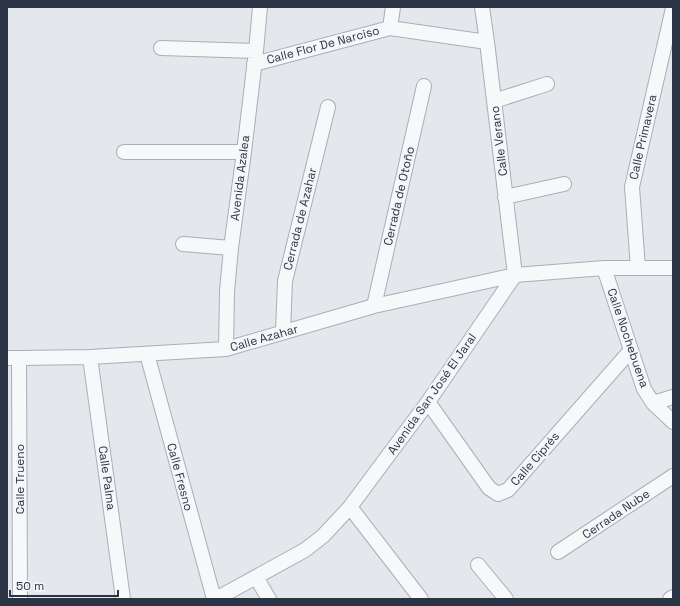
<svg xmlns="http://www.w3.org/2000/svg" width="680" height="606" viewBox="0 0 680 606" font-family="'Space Grotesk',sans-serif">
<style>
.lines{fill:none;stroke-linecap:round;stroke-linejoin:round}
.minor-casing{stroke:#a9aeb7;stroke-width:16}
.minor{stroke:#f7f8fa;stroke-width:14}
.labels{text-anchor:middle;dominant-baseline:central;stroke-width:4;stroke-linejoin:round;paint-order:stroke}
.street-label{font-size:12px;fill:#2b3445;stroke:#f4f6f9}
</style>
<rect width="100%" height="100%" fill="#e4e7ec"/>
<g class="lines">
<g class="minor-casing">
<path id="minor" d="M482 7 487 42 515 275
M390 28 393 7
M161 48 256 51
M254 64 390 28 487 42
M494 101 547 84
M124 152H244
M505 197 564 184
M183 244 231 248
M604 268 631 350 644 389 653 403 673 422
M638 268 632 187 673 8
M374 306 424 86
M283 332 285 281 328 107
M226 349 227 291 231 248 244 152 256 51 260 7
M147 354 214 599
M90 357 123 599
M7 358H19L90 357 226 349 374 306 515 275 604 268H673
M19 358 20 599
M428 402 489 488 498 494 508 490 631 350
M653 403 673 397
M350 507 421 599
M558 552 673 476
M478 565 506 599
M256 577 269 599
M216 599 305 550 323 536 350 507 428 402 515 275
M670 599 673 597"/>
</g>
<use href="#minor" class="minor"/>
</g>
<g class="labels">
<g class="street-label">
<text transform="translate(323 45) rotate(-15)">Calle Flor De Narciso</text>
<text transform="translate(643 137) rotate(-77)">Calle Primavera</text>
<text transform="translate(499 141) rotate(-97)">Calle Verano</text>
<text transform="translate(240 178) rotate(-83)">Avenida Azalea</text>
<text transform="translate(399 196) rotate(-77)">Cerrada de Otoño</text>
<text transform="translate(300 219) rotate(-76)">Cerrada de Azahar</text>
<text transform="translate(264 338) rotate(-16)">Calle Azahar</text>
<text transform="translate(628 338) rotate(71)">Calle Nochebuena</text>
<text transform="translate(432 394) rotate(-55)">Avenida San José El Jaral</text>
<text transform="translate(535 459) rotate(-49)">Calle Ciprés</text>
<text transform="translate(180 477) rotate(75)">Calle Fresno</text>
<text transform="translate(107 478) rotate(82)">Calle Palma</text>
<text transform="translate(20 479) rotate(-90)">Calle Trueno</text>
<text transform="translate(616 514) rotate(-34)">Cerrada Nube</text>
</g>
</g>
<rect width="680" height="606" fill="none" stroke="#2b3445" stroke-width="16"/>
<path d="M10 590v6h108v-6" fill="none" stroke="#2b3445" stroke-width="2"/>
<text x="16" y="590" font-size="12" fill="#2b3445" stroke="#f4f6f9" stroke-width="3" paint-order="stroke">50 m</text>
</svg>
